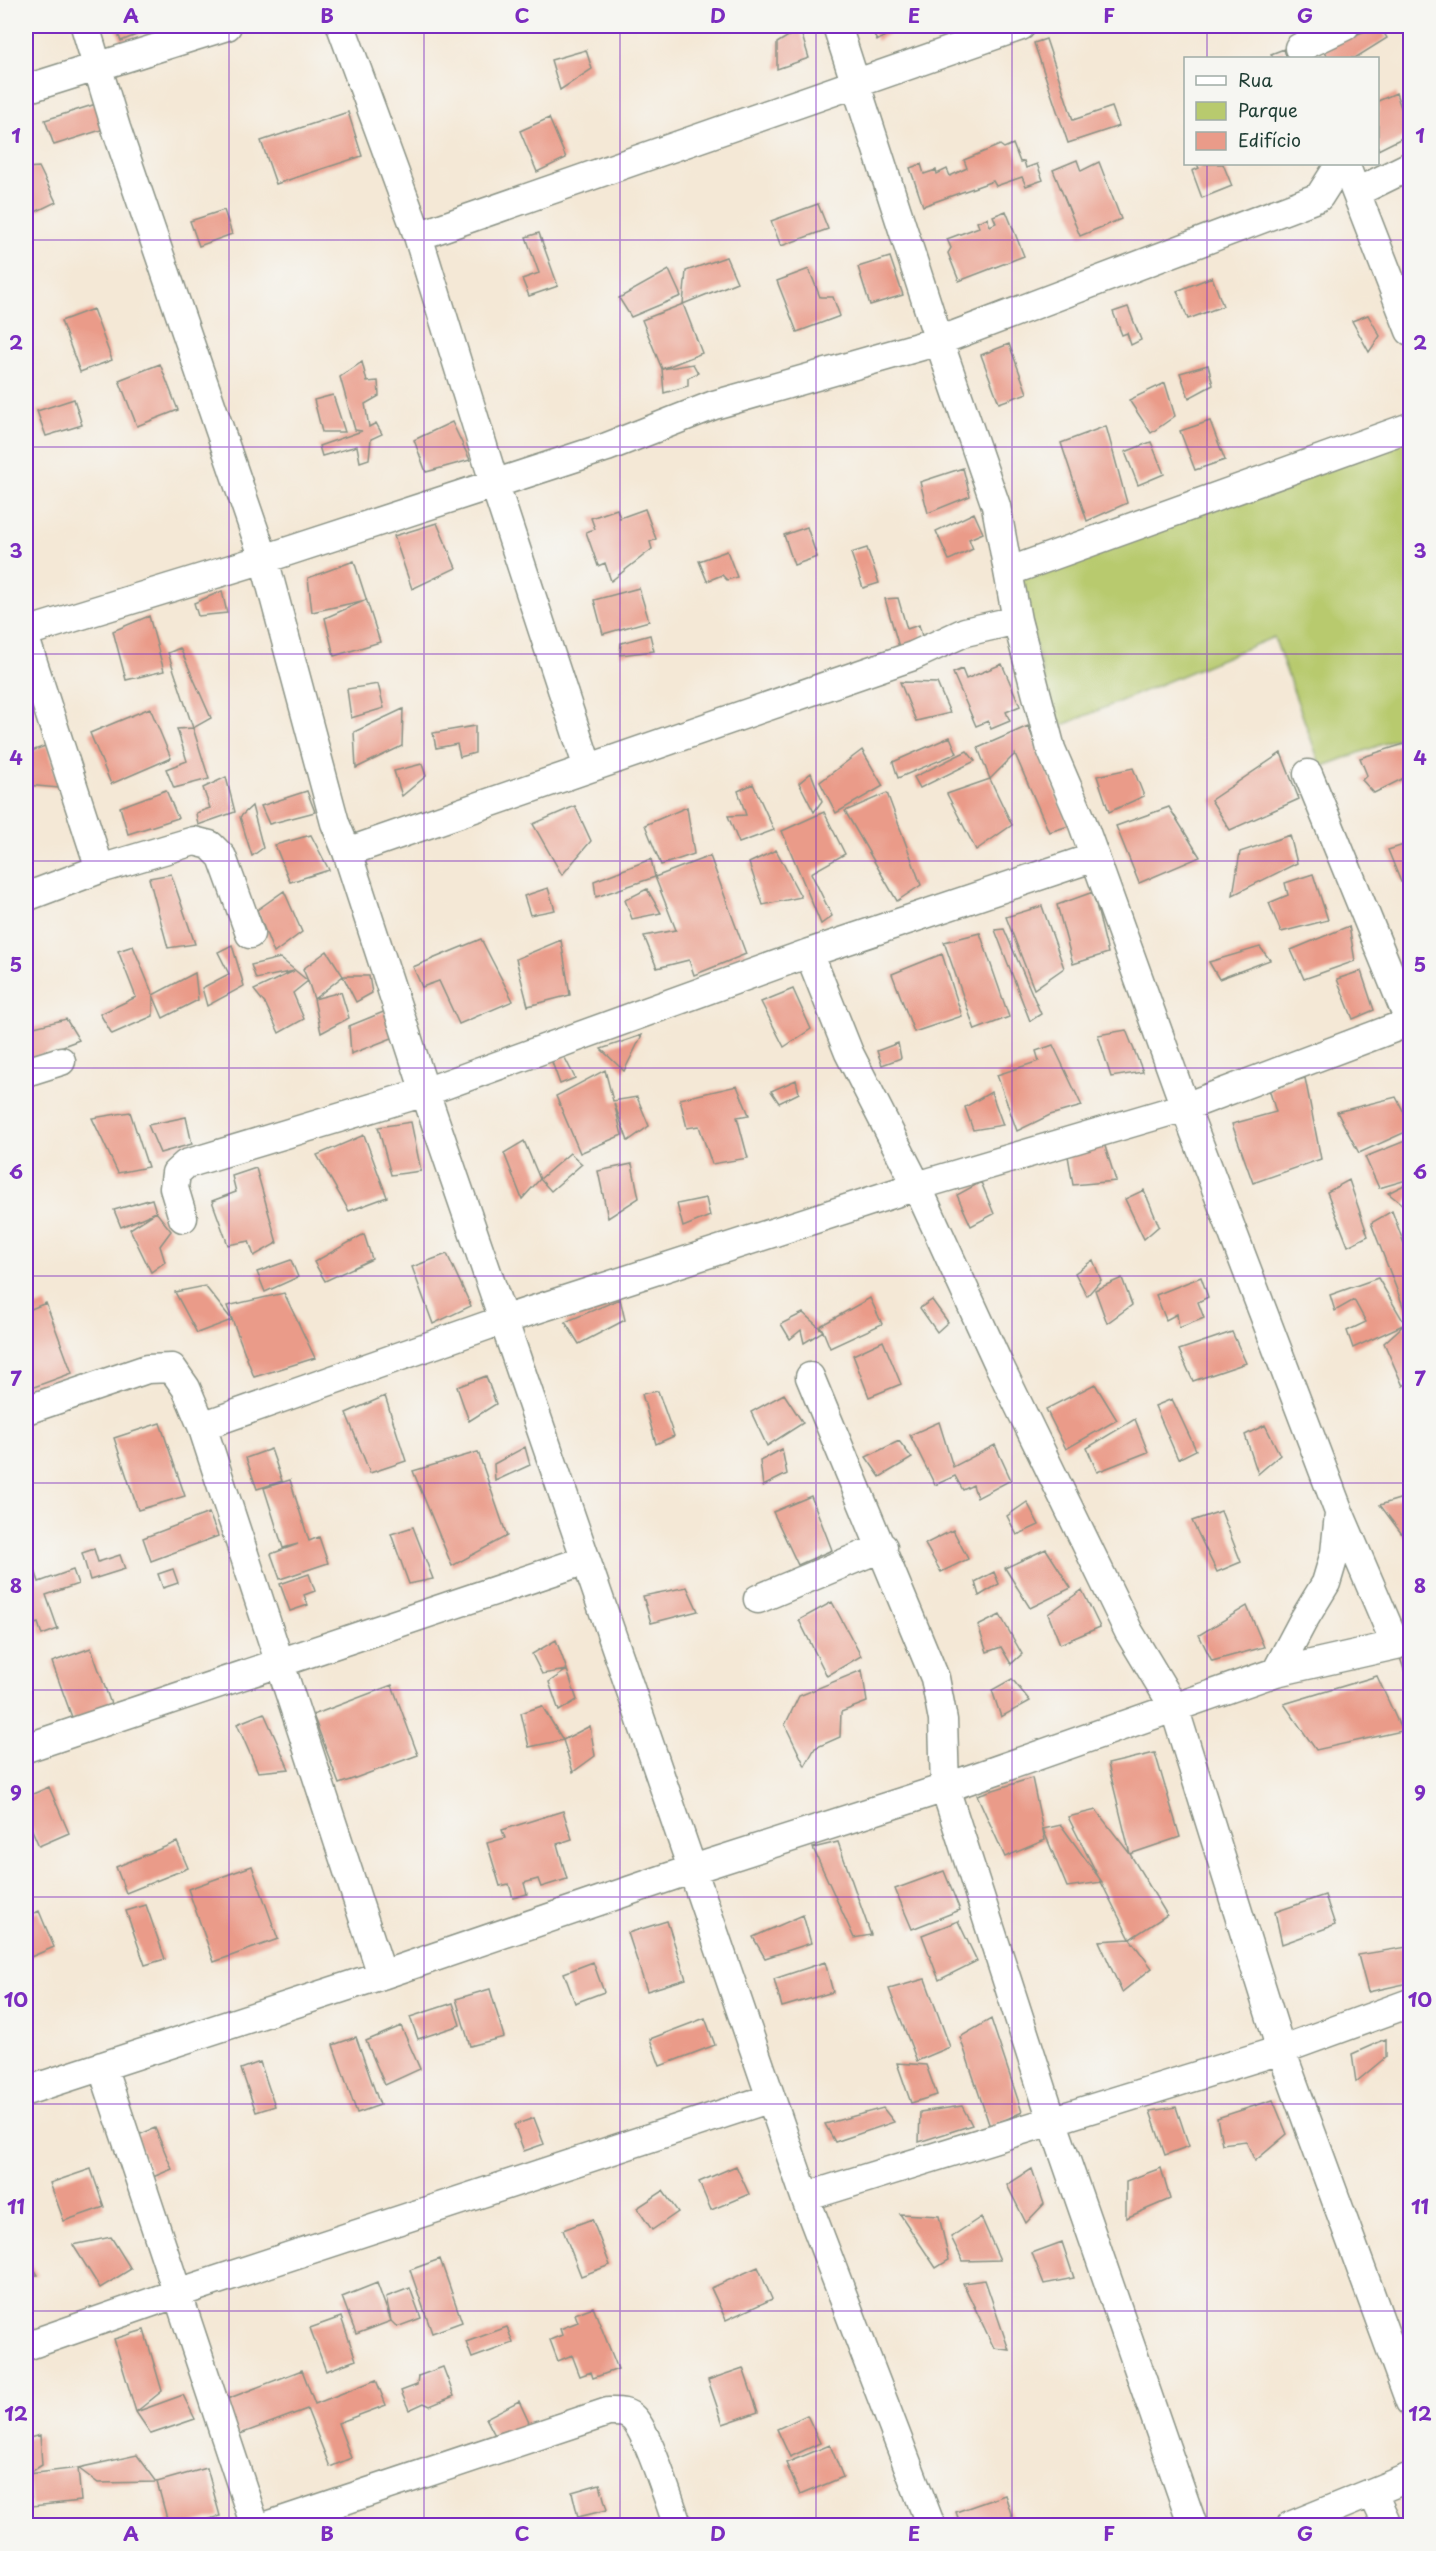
<svg xmlns="http://www.w3.org/2000/svg" width="1436" height="2551" viewBox="0 0 1436 2551" font-family="'Playpen Sans',sans-serif">
<style>
.green{fill:#b8ca6e;stroke:#6c8451;stroke-width:1.5}
.building{fill:#ea9b89}
.lines{fill:none;stroke-linecap:round;stroke-linejoin:round}
.minor-casing{stroke:#8a9285;stroke-width:31}
.minor{stroke:#fff;stroke-width:28}
.grid{fill:none;stroke:#7b2cbf;stroke-width:1.5;stroke-opacity:0.55}
.neatline{fill:none;stroke:#7b2cbf;stroke-width:2}
.grid-label{font-size:20px;text-anchor:middle;font-weight:bold;fill:#7b2cbf}
</style>
<rect width="100%" height="100%" fill="#f6f6f2"/>
<filter id="ink" filterUnits="userSpaceOnUse"><feTurbulence type="fractalNoise" baseFrequency=".0167" numOctaves="2"/><feDisplacementMap in="SourceGraphic" scale="12" xChannelSelector="R" yChannelSelector="G"/><feConvolveMatrix kernelMatrix="1 2 1 2 8 2 1 2 1" color-interpolation-filters="sRGB"/></filter>
<filter id="wash" filterUnits="userSpaceOnUse"><feTurbulence type="fractalNoise" baseFrequency=".008" numOctaves="4" result="noise"/><feDisplacementMap in="SourceGraphic" scale="24" xChannelSelector="R" yChannelSelector="G"/><feGaussianBlur stdDeviation="1.35" result="paint"/><feColorMatrix in="noise" values="0 0 0 0 0 0 0 0 0 0 0 0 0 0 0 0 0 1.4 0 .05"/><feComposite in="paint" operator="in"/></filter>
<g filter="url(#wash)">
<rect width="100%" height="100%" fill="#f4e8d6"/>
<path class="green" d="M1410 434V734L1321 767 1274 637 1056 728 1018 575Z"/>
<g id="blocks">
<path class="building" d="M115 26H153L154 28 121 41Z
M870 26H901L877 41Z
M1377 26H1380L1387 38 1355 58H1328L1324 48Z
M800 29 809 58 777 69V43Z
M1046 39 1073 120 1112 107 1119 126 1068 143 1034 43Z
M1284 49 1287 58H1273L1271 54Z
M586 50 592 69 560 90 551 60Z
M1396 93 1410 134 1378 150V101Z
M96 104 104 129 54 145 45 120Z
M348 112 362 156 276 184 261 141Z
M549 118 566 158 537 172 520 131Z
M1013 144 1020 162 1024 161 1026 168 1037 164 1043 180 1026 186 1022 177 996 186 993 181 923 206 910 168 921 164 924 174 936 170 937 174 947 169 950 176 967 168 964 160 1000 145 1004 148Z
M1077 160 1081 171 1099 162 1121 219 1080 236 1053 170Z
M1197 164H1223L1232 186 1202 198 1192 171 1199 168Z
M39 167 56 202 27 216 26 168Z
M818 204 828 229 781 246 771 221Z
M224 210 232 234 199 246 190 221Z
M1006 211 1024 256 959 281 948 253 951 248 947 239 979 227 977 222 987 218 990 226 996 223 993 216Z
M539 233 558 286 529 296 522 279 539 273 526 237Z
M726 257 737 282 683 304 686 271Z
M890 257 903 295 870 305 858 267Z
M809 269 820 297H833L840 316 797 332 777 281Z
M669 270 681 296 631 317 619 298Z
M1212 277 1223 306 1188 319 1177 291Z
M683 304 702 353 662 369 693 364 698 373 688 378V386L664 393 662 369 642 320Z
M1128 307 1141 340 1131 345 1127 333 1122 335 1113 312Z
M93 309 112 360 80 372 61 321Z
M1368 315 1380 336 1369 352 1352 321Z
M1009 344 1027 393 999 403 981 355Z
M362 362 367 382 378 381 379 396 365 404 369 427 376 423 382 434 371 439 369 459 360 462 357 446 322 456 319 446 362 431 355 430 340 377Z
M160 364 178 410 137 426 119 380Z
M1208 365 1213 385 1189 398 1180 373Z
M1165 383 1175 416 1151 433 1129 400Z
M333 395 345 432H322L314 400Z
M74 399 82 425 46 436 37 411Z
M1210 421 1225 460 1195 470 1180 431Z
M452 422 470 460 426 472 414 440Z
M1106 426 1127 503 1087 521 1061 443Z
M1151 442 1164 474 1138 485 1125 452Z
M963 468 970 496 928 513 920 482Z
M617 509 620 518 645 509 656 539 650 542 652 549 611 581 605 563 598 566 586 532 595 529 591 518Z
M974 513 983 533 969 539 973 549 949 560 936 531Z
M437 523 456 568 412 589 394 536Z
M807 527 817 557 794 565 784 535Z
M867 548 879 583 863 588 851 553Z
M727 551 737 577 727 580 722 575 707 581 699 561Z
M354 561 380 642 334 656 325 618 366 600 312 612 308 578Z
M639 588 649 621 603 634 594 600Z
M222 591 227 613 198 616 194 603Z
M898 598 907 629 919 625 925 647 901 654 885 599Z
M149 616 164 671 126 680 113 631Z
M650 635 654 651 620 655 621 643Z
M180 648 211 718 193 728 209 779 174 788 166 769 187 761 177 729 193 728 168 653Z
M1002 664 1020 706 1006 712 1010 721 991 729 988 721 976 726 953 673 962 669 966 679Z
M900 682 937 683 950 713 916 721Z
M378 684 384 708 351 718 347 689Z
M150 708 171 758 111 784 90 733Z
M403 709 402 746 356 768 354 732Z
M475 726V753L460 757 457 744 436 748 433 733Z
M1028 726 1069 826 1049 832 1015 754 990 779 978 748Z
M950 737 957 753 898 778 893 762Z
M1410 742V775L1374 793 1362 780 1367 775 1360 758Z
M48 745 59 788 26 785V753Z
M862 750 883 786 836 813 820 782Z
M967 751 975 761 920 788 914 777Z
M1281 753 1299 799 1230 830 1211 800Z
M422 764 426 776 402 796 394 771Z
M1133 768 1144 796 1109 812 1097 776Z
M811 773 822 801 814 812 799 783Z
M226 777 235 812 198 825 196 813 210 808 203 788Z
M990 779 1012 825 976 850 947 794Z
M753 784 774 830 739 843 728 816 746 815 738 791Z
M166 790 178 818 128 834 120 807Z
M307 791 315 812 269 824 261 806Z
M887 793 921 885 897 901 845 811Z
M252 806 263 848 252 856 240 817Z
M575 806 591 841 562 875 533 824Z
M687 807 694 854 661 865 645 825Z
M1169 807 1200 857 1139 883 1116 826Z
M824 812 845 854 811 873 832 916 821 924 782 831Z
M311 835 329 870 290 882 275 845Z
M1290 835 1297 863 1233 895 1240 852Z
M1410 843V879L1401 882 1388 850Z
M776 850 801 897 763 905 749 863Z
M710 856 746 954 694 975 689 960 657 968 644 936 676 930 655 877Z
M651 859 655 877 596 897 594 881Z
M171 874 195 944 168 948 149 878Z
M1313 874 1328 920 1281 932 1269 903 1288 895 1285 883Z
M548 888 555 910 530 915 524 896Z
M647 889 661 913 632 919 625 900Z
M284 891 302 932 274 953 257 910Z
M1093 892 1108 953 1073 964 1057 905Z
M1042 906 1064 968 1034 989 1006 917Z
M1349 926 1355 961 1304 979 1291 950Z
M1004 929 1041 1014 1030 1021 995 930Z
M980 933 1009 1017 975 1030 944 942Z
M481 939 513 1001 459 1024 439 981 422 987 413 967Z
M561 940 570 995 528 1006 516 959Z
M232 945 244 986 207 1006 202 988 229 974 218 952Z
M133 946 153 995 195 973 198 1000 163 1018 153 995V1016L112 1034 100 1014 136 997 118 951Z
M1260 947 1270 960 1219 979 1209 962Z
M327 951 343 976 314 999 308 981 293 993 304 1019 279 1033 266 1005 254 990 294 971 256 979 251 965 280 958 308 981 303 969Z
M942 954 962 1016 914 1032 892 974Z
M1361 971 1374 1010 1353 1019 1337 979Z
M343 976H369L372 993 356 1002Z
M793 989 811 1029 784 1047 761 1002Z
M341 992 349 1018 321 1033 314 999Z
M386 1011 397 1036 351 1054 349 1026Z
M66 1019 79 1040 26 1060V1029Z
M1126 1030 1143 1072 1111 1077 1098 1035Z
M642 1035 624 1071 601 1049Z
M898 1043 901 1058 882 1065 877 1051Z
M1053 1045 1082 1106 1050 1115 1017 1131 997 1075 1039 1061 1036 1051Z
M564 1056 575 1078 560 1084 552 1062Z
M605 1070 613 1101 637 1097 649 1126 628 1141 614 1103 622 1135 580 1153 556 1096Z
M1305 1078 1321 1159 1253 1183 1232 1124 1276 1112 1269 1089Z
M796 1080 799 1093 779 1103 771 1091Z
M737 1086 749 1115 737 1117 748 1158 712 1164 699 1126 687 1128 680 1099Z
M991 1092 1003 1125 973 1130 965 1107Z
M1396 1097 1410 1124V1130L1359 1153 1337 1112Z
M130 1112 148 1167 118 1173 92 1118Z
M186 1117 192 1144 160 1153 148 1125Z
M411 1122 421 1171 391 1175 378 1127Z
M364 1135 387 1197 349 1211 317 1155Z
M1410 1139V1179L1379 1188 1365 1157Z
M1103 1140 1116 1181 1073 1185 1067 1150Z
M524 1141 540 1179 570 1153 582 1164 551 1191 540 1179 522 1199 504 1153Z
M632 1164 639 1198 608 1218 598 1171Z
M256 1168 277 1243 254 1256 249 1241 228 1245 212 1201 236 1192 232 1176Z
M1349 1180 1368 1236 1348 1246 1327 1192Z
M981 1182 994 1214 971 1226 957 1195Z
M1410 1182V1197L1404 1206 1388 1193Z
M1144 1190 1159 1226 1144 1239 1125 1199Z
M706 1198 710 1216 683 1227 677 1204Z
M152 1199 156 1212 171 1231 160 1246 165 1262 151 1272 130 1229 156 1212 121 1227 114 1210Z
M1392 1211 1410 1260V1315L1407 1316 1371 1223Z
M364 1234 372 1259 325 1281 314 1262Z
M447 1254 471 1306 433 1324 412 1267Z
M291 1260 298 1277 265 1292 257 1272Z
M1093 1260 1101 1280 1087 1296 1075 1273Z
M1201 1277 1208 1297 1198 1302 1204 1318 1179 1328 1177 1314 1166 1320 1156 1295Z
M1122 1278 1132 1305 1107 1323 1095 1290Z
M1378 1278 1405 1324 1410 1336V1381L1403 1386 1384 1343 1405 1324 1353 1348 1347 1331 1366 1322 1354 1300 1335 1311 1330 1295Z
M205 1286 232 1320 197 1333 175 1292Z
M284 1293 315 1358 254 1377 227 1306Z
M870 1298 882 1324 830 1348 823 1331 804 1343 801 1330 790 1339 781 1324 803 1313 823 1331 820 1326Z
M620 1299 625 1320 579 1344 565 1322Z
M932 1300 948 1322 937 1332 920 1308Z
M46 1303 72 1373 26 1390V1311Z
M1232 1332 1246 1363 1193 1381 1179 1350Z
M883 1341 901 1384 869 1397 853 1355Z
M486 1376 496 1404 469 1421 457 1387Z
M1095 1384 1117 1420 1066 1449 1046 1409Z
M658 1391 674 1436 656 1444 642 1394Z
M784 1394 803 1423 767 1446 751 1412Z
M385 1396 406 1461 370 1473 346 1413Z
M1172 1399 1196 1450 1178 1459 1155 1406Z
M1135 1419 1148 1452 1097 1472 1087 1448Z
M939 1422 953 1467 995 1445 1011 1480 977 1498 973 1485 963 1490 955 1476 935 1485 910 1435Z
M160 1423 185 1496 138 1510 114 1438Z
M1265 1425 1280 1455 1258 1474 1245 1435Z
M899 1441 912 1458 880 1477 866 1457Z
M525 1447 530 1465 495 1481 494 1464Z
M271 1449 282 1481 257 1489 246 1458Z
M782 1449 787 1474 763 1486 760 1461Z
M478 1452 507 1536 452 1566 413 1471Z
M290 1480 309 1541 319 1537 328 1563 280 1579 271 1554 298 1544 283 1548 264 1488Z
M811 1496 832 1550 798 1565 773 1512Z
M1409 1496 1410 1540 1408 1542 1380 1505Z
M1027 1502 1039 1525 1017 1535 1007 1516Z
M1221 1511 1241 1562 1217 1572 1192 1521Z
M209 1513 218 1536 151 1561 143 1538Z
M413 1527 433 1579 409 1584 391 1534Z
M953 1530 968 1559 941 1572 925 1544Z
M94 1549 98 1562 120 1555 125 1569 90 1580 82 1553Z
M1046 1549 1071 1588 1030 1608 1005 1568Z
M173 1569 178 1583 163 1588 158 1574Z
M73 1570 78 1584 46 1595 58 1629 42 1635 38 1623 26 1627V1576L36 1573 39 1582Z
M994 1572 999 1584 979 1596 975 1582Z
M309 1574 315 1591 304 1595 308 1605 290 1611 280 1584Z
M687 1587 698 1611 651 1623 643 1596Z
M1082 1590 1100 1627 1060 1644 1048 1614Z
M832 1602 861 1656 827 1676 799 1620Z
M1247 1606 1264 1647 1212 1661 1199 1635Z
M1000 1615 1022 1654 1011 1664 1001 1647 987 1652 978 1626Z
M556 1640 567 1670 542 1674 532 1654Z
M1410 1643V1688L1396 1645Z
M91 1648 112 1707 73 1720 52 1662Z
M567 1670 577 1700 559 1711 549 1682Z
M862 1670 867 1702 841 1712 840 1737 815 1748 805 1766 785 1725 799 1696Z
M1377 1676 1402 1731 1316 1750 1284 1704Z
M1012 1679 1030 1701 1001 1717 992 1690Z
M392 1685 418 1755 339 1784 313 1715Z
M542 1706 563 1740 529 1747 521 1713Z
M264 1713 289 1769 258 1772 237 1724Z
M590 1726 595 1756 573 1772 563 1740Z
M1155 1753 1180 1837 1130 1854 1167 1915 1130 1939 1068 1817 1096 1810 1130 1854 1108 1764Z
M1032 1778 1045 1840 1005 1857 977 1795Z
M49 1787 69 1833 39 1846 26 1816V1797Z
M563 1811 572 1839 557 1844 567 1879 541 1887 538 1879 524 1883 527 1894 513 1898 509 1884 500 1886 487 1843 505 1838 502 1830Z
M1061 1825 1102 1882 1067 1887 1043 1829Z
M177 1842 188 1868 126 1893 116 1867Z
M838 1842 871 1935 854 1938 813 1848Z
M252 1866 278 1939 214 1962 188 1889Z
M944 1871 960 1910 912 1929 895 1889Z
M1325 1895 1335 1925 1282 1944 1275 1912Z
M146 1905 165 1959 145 1965 126 1911Z
M39 1911 54 1947 26 1959V1917Z
M803 1915 811 1943 765 1958 753 1937Z
M667 1921 686 1979 647 1991 628 1933Z
M958 1921 977 1961 939 1980 922 1935Z
M1130 1939 1152 1968 1122 1992 1099 1941Z
M1407 1947 1409 1983 1368 1992 1358 1955Z
M593 1962 604 1992 575 2003 564 1973Z
M825 1962 833 1992 782 2007 774 1979Z
M925 1979 950 2047 917 2061 889 1989Z
M490 1989 504 2037 470 2046 456 1999Z
M453 2003 460 2025 418 2039 410 2017Z
M705 2018 715 2045 660 2066 650 2039Z
M991 2019 1022 2112 990 2127 960 2037Z
M401 2026 420 2069 385 2085 366 2041Z
M356 2037 380 2105 357 2113 333 2045Z
M1386 2039V2057L1356 2082 1352 2054Z
M260 2062 275 2106 256 2112 241 2069Z
M897 2063 926 2065 937 2095 911 2103Z
M1273 2100 1287 2134 1255 2161 1246 2141 1222 2144 1217 2118Z
M962 2106 972 2125 919 2142 920 2112Z
M1176 2107 1189 2146 1165 2155 1150 2111Z
M883 2108 894 2122 835 2142 825 2124Z
M534 2118 544 2144 524 2151 514 2125Z
M155 2128 172 2169 153 2177 136 2136Z
M736 2166 749 2194 711 2210 699 2182Z
M1161 2168 1170 2199 1126 2218V2181Z
M91 2169 104 2207 64 2221 50 2183Z
M1032 2169 1044 2204 1026 2223 1007 2185Z
M663 2191 678 2212 652 2230 637 2208Z
M900 2214 939 2216 949 2260 936 2268Z
M981 2217 1000 2260 963 2261 951 2237Z
M592 2219 610 2265 581 2276 563 2230Z
M111 2237 131 2269 100 2288 73 2245Z
M1062 2242 1074 2278 1044 2284 1032 2253Z
M26 2257 38 2275 26 2277Z
M440 2259 462 2322 432 2333 410 2270Z
M758 2267 772 2299 726 2320 711 2288Z
M985 2280 1009 2350 994 2348 963 2283Z
M377 2283 391 2321 356 2334 342 2297Z
M410 2288 421 2318 397 2327 391 2321 386 2297Z
M593 2307 618 2369 593 2378 591 2372 580 2376 572 2355 558 2361 550 2340 562 2335 560 2329 578 2322 575 2314Z
M341 2317 356 2360 326 2371 310 2328Z
M507 2327 513 2343 472 2358 466 2342Z
M144 2330 162 2391 136 2412 183 2395 195 2419 151 2434 136 2412 114 2339Z
M443 2367 454 2396 430 2406 424 2403 409 2410 401 2391 417 2385 418 2376Z
M743 2368 758 2412 723 2424 708 2380Z
M302 2370 315 2404 376 2380 386 2405 338 2423 351 2458 330 2467 307 2409 235 2436 222 2401Z
M519 2401 531 2427 499 2443 486 2418Z
M807 2415 820 2443 790 2457 777 2429Z
M40 2435 42 2465 28 2474 78 2468 81 2501 32 2506 28 2474 26 2476V2439Z
M830 2445 843 2477 800 2495 786 2463Z
M137 2455 157 2482 98 2483 78 2468Z
M207 2468 220 2516 185 2526H169L157 2482Z
M600 2484 607 2510 578 2517 572 2492Z
M1005 2495 1015 2526H961L956 2512Z"/>
</g>
</g>
<g filter="url(#ink)">
<use href="#blocks" fill-opacity="0" stroke="#8a9285" stroke-width="1.5"/>
<g class="lines">
<g class="minor-casing">
<path id="minor" d="M85 26 116 128 264 559 335 823 347 852 425 1092 805 2197 931 2526
M341 26 418 236 494 482 588 768
M837 26 939 341 996 506 1017 620 1051 749 1081 819 1185 1107 1339 1512 1396 1645
M1299 48 1345 26
M26 89 227 26
M1345 164 1410 331
M1357 192 1410 166
M418 236 1021 26
M1010 571 1410 427
M26 632 264 559 607 447 714 405 939 341 1319 197 1340 164
M26 641 100 869
M1308 774 1410 1023
M347 852 913 656 965 632 1017 620
M26 897 100 869 194 841 210 845 222 857 250 934
M809 953 849 1053 917 1186 999 1365 1129 1632 1174 1707 1281 2050 1410 2402
M26 1072 61 1061
M183 1218 174 1188 176 1173 186 1164 425 1092 809 953 1095 857
M810 1377 935 1678 943 1720 945 1788 1052 2120 1193 2526
M26 1410 147 1369 172 1368 186 1388 202 1426 382 1975
M202 1426 503 1320 917 1186 1185 1107 1410 1022
M758 1599 883 1547
M1276 1672 1303 1621 1326 1583 1335 1553 1339 1514
M26 1748 586 1560
M102 2066 255 2526
M26 2091 382 1975 693 1869 945 1788 1276 1672 1396 1645 1410 1637
M805 2197 1281 2050 1410 2003
M26 2346 178 2293 771 2098
M1373 2494 1388 2526
M267 2526 608 2412C618 2412 627 2411 634 2419 649 2435 669 2502 678 2526
M1290 2526 1410 2477"/>
</g>
<use href="#minor" class="minor"/>
</g>
</g>
<path class="grid" d="M229 26V2526M424 26V2526M620 26V2526M816 26V2526M1012 26V2526M1207 26V58M1207 164V2526M26 240H1410M26 447H1410M26 654H1410M26 861H1410M26 1068H1410M26 1276H1410M26 1483H1410M26 1690H1410M26 1897H1410M26 2104H1410M26 2311H1410"/>
<rect width="1436" height="2551" fill="none" stroke="#f6f6f2" stroke-width="66"/>
<rect x="1184" y="57" width="195" height="108" fill="#f6f6f2" stroke="#a0aca6" stroke-width="1.5"/>
<rect x="1196" y="76" width="30" height="9" fill="#ffffff" stroke="#a0aca6" stroke-width="1.5"/>
<text x="1238" y="87" font-size="18" fill="#1f3d34">Rua</text>
<rect x="1196" y="102" width="30" height="18" fill="#b8ca6e" stroke="#a0aca6" stroke-width="1.5"/>
<text x="1238" y="117" font-size="18" fill="#1f3d34">Parque</text>
<rect x="1196" y="132" width="30" height="18" fill="#ea9b89" stroke="#a0aca6" stroke-width="1.5"/>
<text x="1238" y="147" font-size="18" fill="#1f3d34">Edifício</text>
<rect x="33" y="33" width="1370" height="2485" class="neatline"/>
<g class="grid-label">
<text x="131" y="23">A</text>
<text x="327" y="23">B</text>
<text x="522" y="23">C</text>
<text x="718" y="23">D</text>
<text x="914" y="23">E</text>
<text x="1109" y="23">F</text>
<text x="1305" y="23">G</text>
<text x="16" y="143">1</text>
<text x="1420" y="143">1</text>
<text x="16" y="350">2</text>
<text x="1420" y="350">2</text>
<text x="16" y="558">3</text>
<text x="1420" y="558">3</text>
<text x="16" y="765">4</text>
<text x="1420" y="765">4</text>
<text x="16" y="972">5</text>
<text x="1420" y="972">5</text>
<text x="16" y="1179">6</text>
<text x="1420" y="1179">6</text>
<text x="16" y="1386">7</text>
<text x="1420" y="1386">7</text>
<text x="16" y="1593">8</text>
<text x="1420" y="1593">8</text>
<text x="16" y="1800">9</text>
<text x="1420" y="1800">9</text>
<text x="16" y="2007">10</text>
<text x="1420" y="2007">10</text>
<text x="16" y="2214">11</text>
<text x="1420" y="2214">11</text>
<text x="16" y="2421">12</text>
<text x="1420" y="2421">12</text>
<text x="131" y="2541">A</text>
<text x="327" y="2541">B</text>
<text x="522" y="2541">C</text>
<text x="718" y="2541">D</text>
<text x="914" y="2541">E</text>
<text x="1109" y="2541">F</text>
<text x="1305" y="2541">G</text>
</g>
</svg>
